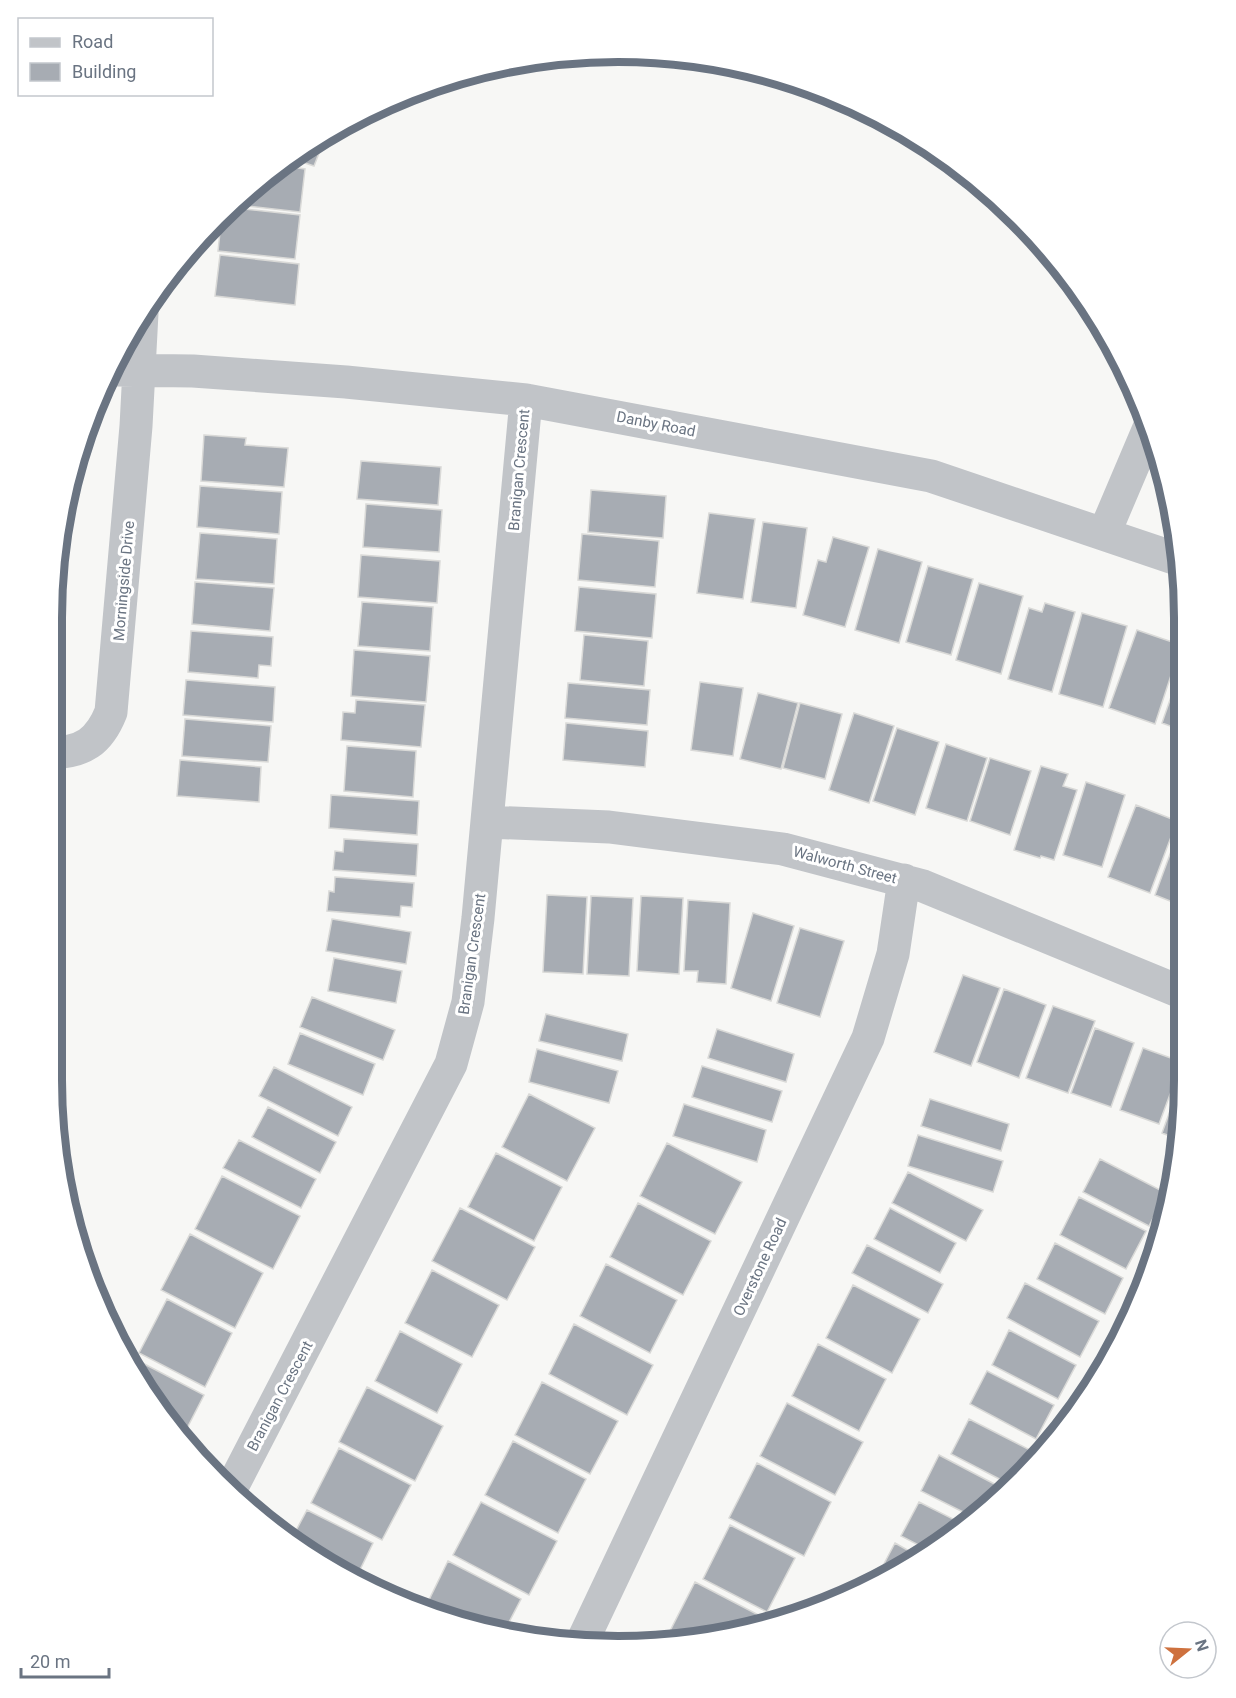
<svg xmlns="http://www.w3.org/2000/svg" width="1236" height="1698" viewBox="0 0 1236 1698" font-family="Roboto,sans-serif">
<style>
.building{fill:#a7acb3;stroke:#d9d9d7;stroke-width:1.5}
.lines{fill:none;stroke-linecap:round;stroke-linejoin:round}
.minor{stroke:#c1c4c8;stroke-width:33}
.labels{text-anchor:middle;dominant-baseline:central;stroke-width:6;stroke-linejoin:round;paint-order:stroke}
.street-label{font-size:15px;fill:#6a7482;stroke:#fff}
.rim{fill:none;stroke:#6a7482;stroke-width:8}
</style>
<rect width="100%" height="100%" fill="#f7f7f5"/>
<path class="building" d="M326 135 314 166 290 158Z
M277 165 305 169 300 212 238 205Z
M235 208 300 215 295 259 218 251 221 223Z
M220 255 299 264 295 305 215 296Z
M204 435 246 438 245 445 288 448 284 487 201 481Z
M361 461 441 467 438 505 357 499Z
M200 486 282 492 279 534 197 527Z
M591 490 666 496 663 538 588 532Z
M366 504 442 510 439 552 363 547Z
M709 513 755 519 743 599 697 593Z
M763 522 807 528 796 608 751 602Z
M200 533 277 539 274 584 196 579Z
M582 534 659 541 655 587 578 580Z
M833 537 869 547 845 627 803 615 818 560 826 562Z
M878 549 922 562 899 643 855 630Z
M361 555 440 561 437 603 358 597Z
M928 566 973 579 951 655 906 642Z
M195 582 274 588 270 631 192 624Z
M979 583 1023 596 1001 674 956 660Z
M579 587 656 594 652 638 575 631Z
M362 602 433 607 430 651 358 646Z
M1045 603 1075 612 1052 692 1008 679 1029 608 1042 612Z
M1082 613 1127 626 1103 707 1059 694Z
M1137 630 1181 645 1155 724 1109 708Z
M191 631 273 637 271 666 259 665 258 678 188 672Z
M584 635 648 641 644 686 580 680Z
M354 650 430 656 426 702 351 696Z
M1181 668V730L1162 723Z
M186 680 275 687 273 722 183 715Z
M700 682 743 688 733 756 691 750Z
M568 683 650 690 647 725 565 718Z
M758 693 798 703 781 769 740 759Z
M356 700 425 705 421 747 341 740 343 712 355 713Z
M800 703 842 714 825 779 783 768Z
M854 713 894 726 869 803 829 790Z
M185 719 271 726 268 762 182 756Z
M566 723 648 731 645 767 563 760Z
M897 728 939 742 915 815 873 801Z
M946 744 987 758 967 821 926 808Z
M347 746 416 751 413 797 344 791Z
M990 758 1031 771 1010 835 970 821Z
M180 760 261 767 259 802 177 796Z
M1041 766 1068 774 1063 786 1077 790 1054 860 1041 856 1040 858 1014 850Z
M1086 782 1125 795 1102 867 1063 855Z
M331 795 419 801 417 835 329 828Z
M1136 805 1177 821 1150 893 1108 877Z
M1180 827 1182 899 1180 905 1155 895Z
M344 839 418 844 416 876 333 870 335 851 343 852Z
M335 877 414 883 412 907 401 906 400 917 327 911 329 891 334 892Z
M547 895 587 897 583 974 543 972Z
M591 896 633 898 629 976 587 974Z
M641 896 683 898 679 974 637 971Z
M688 900 730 903 726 984 697 982 698 971H684Z
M753 913 794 926 771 1001 731 988Z
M332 919 411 932 406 964 326 951Z
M800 928 844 941 820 1017 777 1003Z
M334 958 402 971 396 1003 328 991Z
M963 975 1000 988 971 1066 934 1052Z
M1004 989 1046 1005 1019 1078 977 1062Z
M312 997 395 1030 383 1060 300 1027Z
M1053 1006 1095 1021 1068 1093 1026 1078Z
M546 1014 628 1034 622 1061 539 1041Z
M1095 1028 1134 1043 1111 1107 1071 1093Z
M717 1029 794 1054 786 1082 708 1058Z
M300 1033 375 1064 363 1095 288 1064Z
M1143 1048 1182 1062 1159 1124 1120 1110Z
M537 1049 618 1071 609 1103 529 1082Z
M702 1066 782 1091 772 1122 692 1097Z
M274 1067 352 1107 338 1136 259 1096Z
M1183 1075 1184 1117 1180 1140 1162 1133Z
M529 1094 595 1128 567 1181 502 1147Z
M930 1099 1009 1124 1001 1151 921 1126Z
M684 1104 766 1130 757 1162 673 1136Z
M268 1107 336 1142 320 1173 252 1137Z
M918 1135 1003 1161 993 1192 908 1166Z
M239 1140 316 1179 301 1208 223 1168Z
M667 1143 742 1182 715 1234 640 1196Z
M496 1153 562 1187 534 1241 468 1207Z
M1100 1159 1166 1193 1149 1226 1083 1192Z
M908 1172 983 1210 966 1241 892 1203Z
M222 1176 300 1216 273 1269 195 1229Z
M1079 1197 1146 1231 1126 1269 1060 1235Z
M638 1203 711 1241 683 1295 610 1257Z
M460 1208 535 1247 507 1300 432 1261Z
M890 1208 956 1243 940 1273 874 1239Z
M190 1234 263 1273 235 1328 161 1290Z
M1055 1243 1123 1278 1105 1314 1037 1279Z
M867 1245 943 1284 928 1313 852 1273Z
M606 1264 677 1300 650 1353 580 1316Z
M432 1270 499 1305 472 1357 405 1323Z
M1025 1283 1099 1321 1080 1357 1007 1318Z
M853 1285 920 1319 892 1373 826 1338Z
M167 1299 232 1333 205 1387 139 1353Z
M574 1324 653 1365 627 1415 549 1374Z
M1009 1330 1076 1365 1058 1399 992 1365Z
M400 1331 462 1364 437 1413 375 1381Z
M818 1344 886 1379 859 1431 792 1396Z
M129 1356 204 1395 183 1436 146 1395Z
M987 1371 1054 1405 1036 1439 970 1404Z
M542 1382 618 1421 590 1474 515 1435Z
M367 1387 443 1426 415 1481 339 1442Z
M787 1403 863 1442 835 1495 760 1456Z
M969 1419 1030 1450 1015 1478 1009 1484 951 1454Z
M513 1441 586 1479 558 1533 485 1495Z
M339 1448 411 1485 382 1540 311 1503Z
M939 1455 1004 1489 975 1518 921 1491Z
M757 1463 831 1502 804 1556 729 1518Z
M481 1502 557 1541 529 1595 453 1555Z
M919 1502 967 1526 928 1550 901 1536Z
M307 1510 373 1543 355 1580 292 1538Z
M730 1525 795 1558 767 1612 703 1579Z
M895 1543 918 1556 880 1578 877 1577Z
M448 1561 521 1599 505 1630 426 1606Z
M695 1582 770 1621 692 1642H681L668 1635Z"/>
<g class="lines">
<path class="minor" d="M116 370 193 371 346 382 526 400 931 476 1180 560
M1104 534 1149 428
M51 753C83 752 99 742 111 712L136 426 142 313
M487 822 609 827 783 849 923 886 1183 993
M230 1491 451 1064 468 1002 478 918 526 400
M582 1642 868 1038 893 954 904 880"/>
</g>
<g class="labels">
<g class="street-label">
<text transform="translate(656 424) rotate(11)">Danby Road</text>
<text transform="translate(519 470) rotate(-85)">Branigan Crescent</text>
<text transform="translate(124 581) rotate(-85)">Morningside Drive</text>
<text transform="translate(845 865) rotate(15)">Walworth Street</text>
<text transform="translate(472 954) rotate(-82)">Branigan Crescent</text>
<text transform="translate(760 1267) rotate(-65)">Overstone Road</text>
<text transform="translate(280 1396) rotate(-62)">Branigan Crescent</text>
</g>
</g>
<path d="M0 0H1236V1698H0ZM618 62H618A556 556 0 0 1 1174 618V1080A556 556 0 0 1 618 1636H618A556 556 0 0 1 62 1080V618A556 556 0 0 1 618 62Z" fill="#fff" fill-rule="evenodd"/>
<path class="rim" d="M618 62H618A556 556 0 0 1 1174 618V1080A556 556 0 0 1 618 1636H618A556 556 0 0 1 62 1080V618A556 556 0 0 1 618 62Z"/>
<rect x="18" y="18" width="195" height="78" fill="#ffffff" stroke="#c3c7cd" stroke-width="1.5"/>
<rect x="30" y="38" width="30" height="9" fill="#c1c4c8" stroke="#c3c7cd" stroke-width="1.5"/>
<text x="72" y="48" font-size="18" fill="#6a7482">Road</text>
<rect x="30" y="63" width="30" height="18" fill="#a7acb3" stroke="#c3c7cd" stroke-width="1.5"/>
<text x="72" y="78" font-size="18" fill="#6a7482">Building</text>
<g transform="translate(1188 1650) rotate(72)"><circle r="28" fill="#ffffff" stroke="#c3c7cd" stroke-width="1.5"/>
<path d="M0-4.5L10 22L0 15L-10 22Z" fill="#ce713e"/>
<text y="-9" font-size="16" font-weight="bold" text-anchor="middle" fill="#6a7482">N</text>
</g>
<path d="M21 1668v9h88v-9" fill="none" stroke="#6a7482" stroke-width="3"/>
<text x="30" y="1668" font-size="18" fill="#6a7482" stroke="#ffffff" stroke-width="4.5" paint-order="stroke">20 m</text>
</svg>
